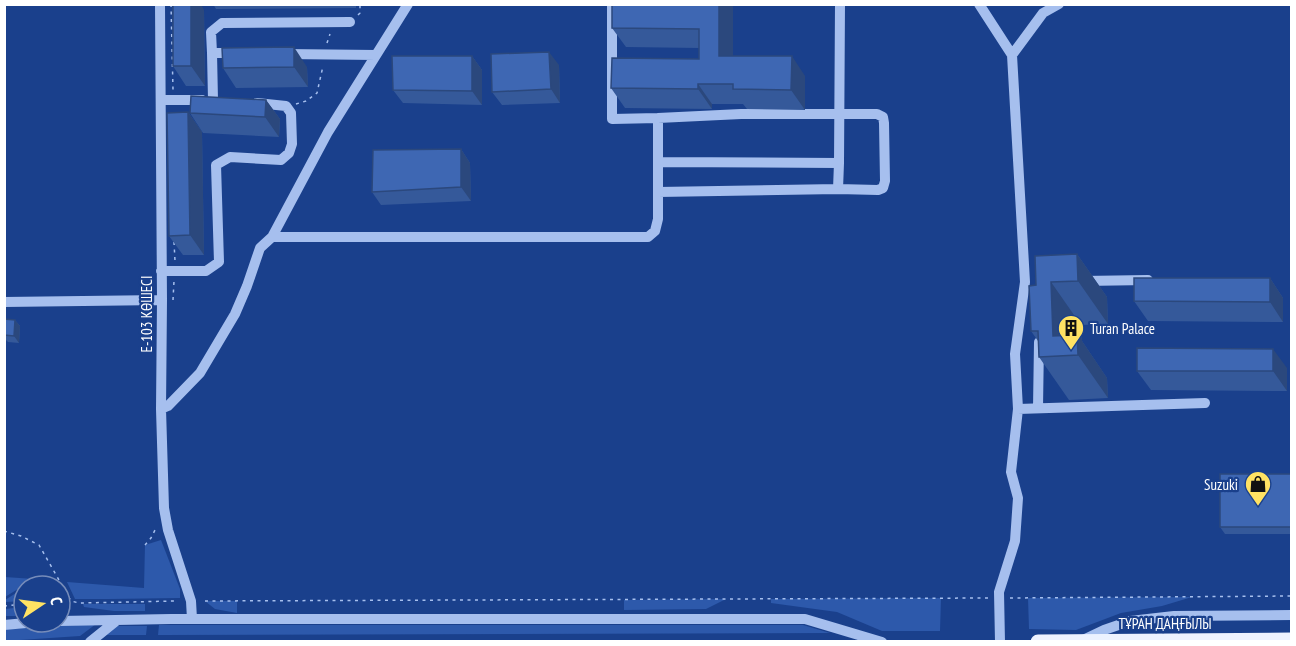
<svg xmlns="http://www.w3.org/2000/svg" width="1296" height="646" viewBox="0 0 1296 646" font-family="'PT Sans Narrow',sans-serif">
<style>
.green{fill:#2d59ab}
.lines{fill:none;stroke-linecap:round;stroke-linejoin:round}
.path{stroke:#a6bfee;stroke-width:1.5;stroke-dasharray:3 4.5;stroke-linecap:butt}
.minor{stroke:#a6bfee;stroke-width:10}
.major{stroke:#edf2ff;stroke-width:15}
.wall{fill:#35599a}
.shaded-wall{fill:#2b487d}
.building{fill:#3e67b3;stroke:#2b487d;stroke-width:1.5}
.labels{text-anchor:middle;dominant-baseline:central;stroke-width:4.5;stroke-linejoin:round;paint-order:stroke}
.street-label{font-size:15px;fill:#fff;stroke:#1a408c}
.poi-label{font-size:15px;fill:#fff;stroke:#1a408c;text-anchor:start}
</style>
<rect width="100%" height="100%" fill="#1a408c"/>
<path class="green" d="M161 540 180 589V598L109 599H75L67 582 144 588 145 545Z
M5 577 34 579 5 597Z
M24 588V601L5 602V600Z
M1192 597 1162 606 1121 613 1076 630 1029 629 1028 598Z
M941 598 940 631H882L837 612 771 603V599Z
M726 599 706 609 624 610V600Z
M205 601H237V613L215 609Z
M83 604H145V611H114L84 607Z
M24 607V613L15 616H5V609Z
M96 624 80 636 5 641V629Z
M159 625H803L830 633 158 635Z
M112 626H147L146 635H103Z"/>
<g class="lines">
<path class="path" d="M171 4 173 90
M358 15 360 13V4
M327 43 330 34
M296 104 306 101 317 93 323 66
M174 242 175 261
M173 300 174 281
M4 531 21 536 39 545 71 601 79 603 177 601
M145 545 151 538 156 528
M1010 598 1292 596
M60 601H70
M205 601 988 598
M4 606 24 604"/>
<path class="minor" d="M160 4 162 300 161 409 164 508 168 530 191 601 192 619
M612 4V119L658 118V162
M979 4 1012 55 1025 282 1015 354 1018 409 1011 472 1018 498 1015 541 999 592 1000 642
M212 53 211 32 222 23 350 22
M285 54 376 55
M1012 55 1043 13 1059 4
M161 100H202
M213 100 212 53H236
M658 118 741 114H877L883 117 884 123 885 181 883 188 878 190 838 189
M658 192 838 189 839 163
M272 237 328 132 408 4
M161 271H206L219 262 216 165 230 157 281 160 289 153 292 144 291 113 286 106 257 103
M1083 281 1148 280
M4 302 162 300
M1038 408 1039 342
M161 409 168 406 200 373 235 314 247 286 260 248 272 237H648L655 231 658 219V162L839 163 840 4
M1018 409 1205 403
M60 621 171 619H805L882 642
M4 625 37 622
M1083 640 1104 630 1130 621 1174 616 1292 615
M90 642 116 621"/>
<path class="major" d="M1038 642 1292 640"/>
</g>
<path class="wall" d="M213 4H356V8L216 9Z
M612 4H733V56L805 76V110L747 109 743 104H712V109L625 108 611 88 699 59V48L626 47 612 28Z
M204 10 205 86H186L173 66Z
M472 56 482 70V105L403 103 393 90Z
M559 65 560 103 502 105 492 92Z
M307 67 308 87 236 88 223 68Z
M266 100 280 119 279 137 203 133 190 113Z
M188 112 202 132 204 255H183L169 236Z
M461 149 470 163 471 201 381 205 372 192Z
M1077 254 1107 297 1108 324 1081 325 1082 341 1107 378 1108 398 1069 400 1039 357 1038 341 1031 331 1036 285Z
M1270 278 1283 298V322L1148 321 1134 301Z
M4 319 15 320 20 326 19 343 8 342 4 338Z
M1287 368V391L1151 390 1137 371Z
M1292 474V534H1225L1220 527Z"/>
<path class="shaded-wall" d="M191 4H201L204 10 205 86 191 66Z
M719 4H733V75L719 56Z
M294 47 307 67 308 87 294 67Z
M549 52 559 65 560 103 551 89Z
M472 56 482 70V105L472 91Z
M792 56 805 76V110L791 90Z
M698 84 712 104V109L698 89Z
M266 100 280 119 279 137 265 117Z
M188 112 202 132 204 255 190 235Z
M461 149 470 163 471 201 461 187Z
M1077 254 1107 297 1108 324 1078 281Z
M1270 278 1283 298V322L1270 302Z
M1051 282 1081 325 1082 341 1107 378 1108 398 1078 355 1053 336Z
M15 320 20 326 19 343 14 336Z
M1273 349 1287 368V391L1273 371Z"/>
<path class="building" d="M173 4H191V66H173Z
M612 4H719V56H792L791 90 733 89V84H698V89L611 88 612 58 699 59V29L612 28Z
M294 47V67L223 68 222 48Z
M549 52 551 89 492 92 491 54Z
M392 56H472V91L393 90Z
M191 96 266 100 265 117 190 113Z
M188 112 190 235 169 236 167 113Z
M461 149V187L372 192 373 150Z
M1077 254 1078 281 1051 282 1053 336 1077 335 1078 355 1039 357 1038 331H1031L1029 286 1036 285 1035 256Z
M1134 278H1270V302L1134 301Z
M4 319 15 320 14 336 4 335Z
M1137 348 1273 349V371H1137Z
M1220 474H1292V527H1220Z"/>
<defs>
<g id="building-pin" transform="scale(1.35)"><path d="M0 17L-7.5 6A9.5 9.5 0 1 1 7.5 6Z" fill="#ffe263" stroke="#1a408c"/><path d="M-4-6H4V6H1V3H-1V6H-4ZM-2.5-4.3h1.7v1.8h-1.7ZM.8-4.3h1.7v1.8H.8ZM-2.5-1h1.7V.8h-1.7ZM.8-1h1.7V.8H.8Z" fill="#111"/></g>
<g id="shop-pin" transform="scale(1.35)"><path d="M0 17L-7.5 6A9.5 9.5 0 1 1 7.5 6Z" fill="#ffe263" stroke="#1a408c"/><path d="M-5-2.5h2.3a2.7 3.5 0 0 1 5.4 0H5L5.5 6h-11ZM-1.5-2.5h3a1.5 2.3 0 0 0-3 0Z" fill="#111"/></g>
</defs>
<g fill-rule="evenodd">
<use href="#building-pin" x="1071" y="328"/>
<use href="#shop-pin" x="1258" y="484"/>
</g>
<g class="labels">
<g class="street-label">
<text transform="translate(146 314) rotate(-90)">Е-103 КӨШЕСІ</text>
<text x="1165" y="623">ТҰРАН ДАҢҒЫЛЫ</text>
</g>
<g class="poi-label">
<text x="1090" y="328">Turan Palace</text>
<text x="1238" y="484" text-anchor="end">Suzuki</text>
</g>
</g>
<rect width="1296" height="646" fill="none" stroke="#ffffff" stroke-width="12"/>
<g transform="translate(42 604) rotate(77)"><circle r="28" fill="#1a408c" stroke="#768cba" stroke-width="1.5"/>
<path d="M0-4.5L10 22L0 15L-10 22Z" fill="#ffe263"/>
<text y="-9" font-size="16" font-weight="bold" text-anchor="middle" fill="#ffffff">С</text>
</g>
</svg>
